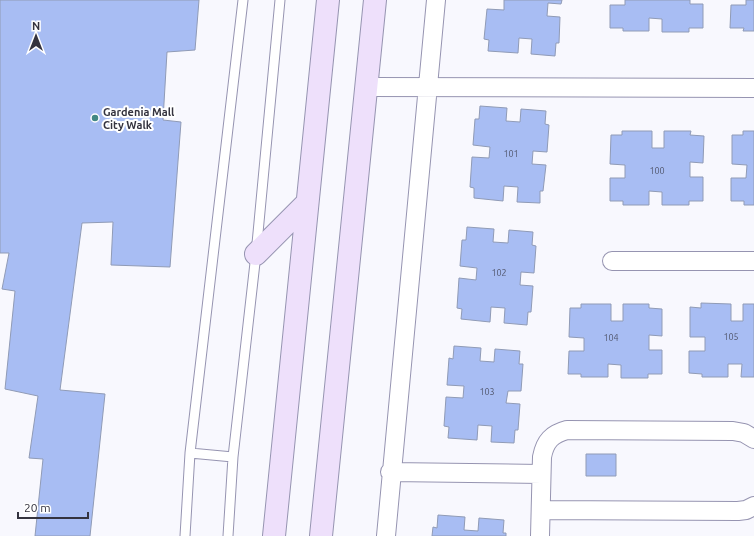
<svg xmlns="http://www.w3.org/2000/svg" width="754" height="536" viewBox="0 0 754 536" font-family="Ubuntu,sans-serif">
<style>
.building{fill:#a8bdf3;stroke:#909bb6}
.lines{fill:none;stroke-linecap:round;stroke-linejoin:round}
.lane-casing{stroke:#9694b1;stroke-width:11}
.street-casing{stroke:#9694b1;stroke-width:20}
.secondary-casing{stroke:#9694b1;stroke-width:24}
.lane{stroke:#fff;stroke-width:9}
.street{stroke:#fff;stroke-width:18}
.secondary{stroke:#eee0fb;stroke-width:22}
.poi-dot{fill:#418884;stroke:#fff;stroke-width:1.5}
.labels{text-anchor:middle;dominant-baseline:central;stroke-width:4;stroke-linejoin:round;paint-order:stroke}
.number-label{font-size:9px;fill:#51566c}
.poi-label{font-size:11px;font-weight:bold;fill:#34333f;stroke:#fff;text-anchor:start}
</style>
<rect width="100%" height="100%" fill="#f8f8fe"/>
<path class="building" d="M0 0H199L195 50 167 52 163 120 181 122 170 267 111 265 113 222 82 223 60 390 105 394 90 536H35L43 459 29 458 38 396 5 389 15 291 2 289 9 253H0Z
M504 0H562L561 4 548 3 547 16 560 17 559 43H556L555 56 531 54 532 39 519 38 518 53 488 51 489 40 484 39 487 9 504 10Z
M625 0H690V4H703V28H689V32H662V19L649 18V31H623V28H610V5H625Z
M746 0H754V31H743L744 28H730L731 5H746Z
M480 106 507 108 506 121 520 122 521 109 546 111 545 124 549 125 547 152 533 151 532 164 546 165 543 191H540V203L517 202 518 187 504 186 503 201 474 198V188L470 187 472 157 489 158 490 147 473 145 475 119H479Z
M622 131H652V148H664V131H691L690 135 704 136 703 163 690 162V177H703V201H689V205H662V192L649 191V205H623V201H610V178H625V165L610 164 611 135H622Z
M743 131H754V205H744V201H731V178H746L747 165 732 164V135H743Z
M467 227 494 229 493 242 508 243 509 230 533 232 532 245 536 246 534 273 521 272 520 285 533 286 531 312H528L527 325 504 323 505 308 491 307 490 322 461 319 462 309 457 308 459 278 476 280 477 268 460 266 462 240H466Z
M701 303 731 304V321H743V304H754V377H741L742 364H728V377H702V374L689 373V351H705V337H690V307L701 308Z
M581 304H611V321H623V304H649V308L662 309V336L649 335V350H662V374H648V378H621V365L608 364V377H581V374H568L569 351H584V338L569 337 570 308H581Z
M454 346 481 348 480 361 494 362 495 349 520 351 519 364H523L521 391H508L506 403 520 404 518 430H515L514 443 491 442 492 426 478 425 477 440 448 438 449 427 444 426 446 397 463 398 464 386 447 385 449 358 453 359Z
M586 454H616V476H586Z
M438 515 465 517 464 530 478 531 479 518 504 520 503 533H506V536H432L433 527 437 528Z"/>
<g class="lines">
<g class="lane-casing">
<path id="lane" d="M190 453 233 457
M185 536 190 453 243 0
M228 536 233 457 256 254 280 0"/>
</g>
<g class="street-casing">
<path id="street" d="M366 87 754 88
M612 261H754
M390 472 541 474
M541 510 738 511 746 510 754 506
M386 536 436 0
M540 536 542 457C545 441 552 434 567 430L733 431 744 433 754 439"/>
</g>
<g class="secondary-casing">
<path id="secondary" d="M256 254 307 203
M274 536 328 0
M321 536 375 0"/>
</g>
<use href="#lane" class="lane"/>
<use href="#street" class="street"/>
<use href="#secondary" class="secondary"/>
</g>
<circle class="poi-dot" cx="95" cy="118" r="4"/>
<g class="labels">
<g class="number-label">
<text x="511" y="154">101</text>
<text x="657" y="171">100</text>
<text x="499" y="273">102</text>
<text x="731" y="337">105</text>
<text x="611" y="338">104</text>
<text x="487" y="392">103</text>
</g>
<g class="poi-label">
<text x="103" y="112">Gardenia Mall<tspan x="103" dy="13">City Walk</tspan></text>
</g>
</g>
<g transform="translate(36 36)" stroke="#ffffff" stroke-width="3" paint-order="stroke">
<path d="M0-3L7 15L0 10L-7 15Z" fill="#34333f"/>
<text y="-6" font-size="11" font-weight="bold" text-anchor="middle" fill="#34333f">N</text>
</g>
<path d="M18 512v6h70v-6" fill="none" stroke="#34333f" stroke-width="2"/>
<text x="24" y="512" font-size="12" fill="#34333f" stroke="#ffffff" stroke-width="3" paint-order="stroke">20 m</text>
</svg>
